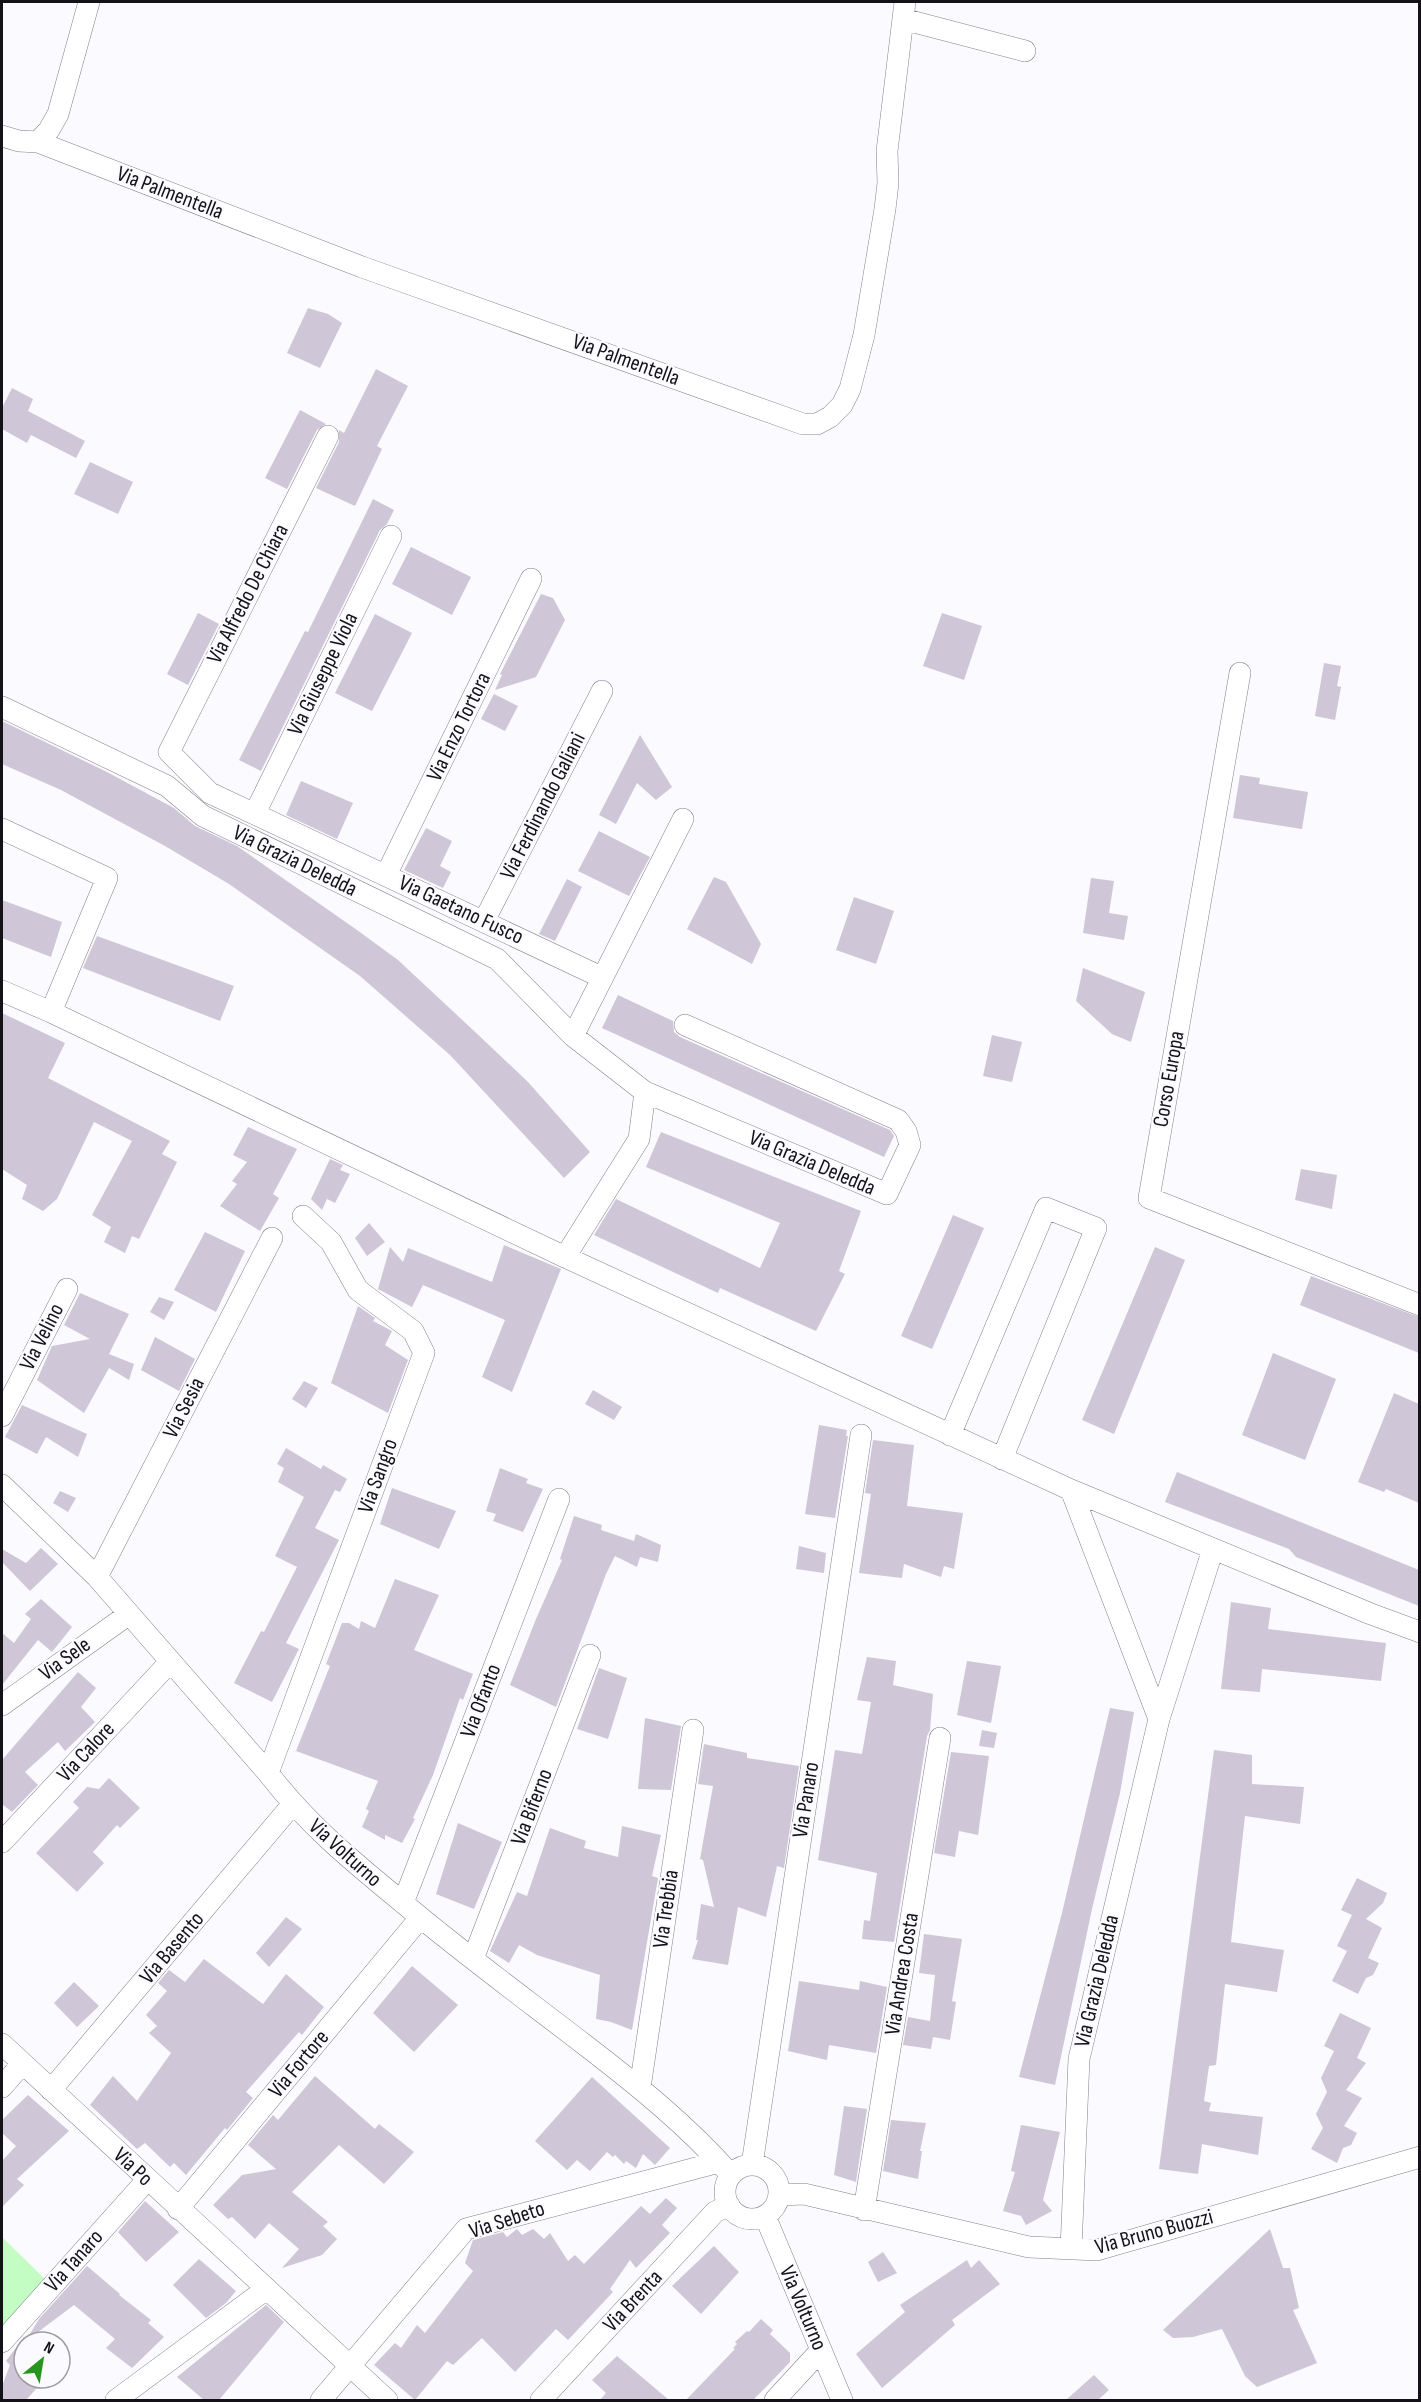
<svg xmlns="http://www.w3.org/2000/svg" width="1421" height="2402" viewBox="0 0 1421 2402" font-family="'Sofia Sans Condensed',sans-serif">
<style>
.green{fill:#c3fdc4}
.building{fill:#cfc6d7}
.lines{fill:none;stroke-linecap:round;stroke-linejoin:round}
.minor-casing{stroke:#847f8f;stroke-width:22}
.minor{stroke:#fff;stroke-width:21}
.labels{text-anchor:middle;dominant-baseline:central;stroke-width:4.5;stroke-linejoin:round;paint-order:stroke}
.street-label{font-size:22px;fill:#141218;stroke:#fbfafe}
</style>
<rect width="100%" height="100%" fill="#fbfafe"/>
<path class="green" d="M2 2237 46 2280 2 2329Z"/>
<path class="building" d="M308 308 328 314 342 323 320 368 287 353Z
M376 369 408 386 377 446 382 449 355 506 316 488 339 442V430L344 433Z
M12 388 33 399 28 411 85 441 76 458 31 435 27 443 2 429V408Z
M300 410 326 424 317 430 287 489 265 478Z
M90 462 133 482 118 514 74 494Z
M373 499 394 510 387 524 380 530 261 771 239 760 305 631 308 632Z
M411 547 471 577 452 615 392 584Z
M541 594 553 598 565 620 536 677 495 690 502 675 500 674Z
M198 613 219 624 188 685 167 674Z
M942 613 982 626 964 680 923 666Z
M375 614 412 633 372 711 335 693Z
M1324 663 1341 666 1337 686 1341 687 1335 720 1315 716Z
M494 694 518 706 505 731 481 719Z
M2 721 107 772 174 808 195 826 237 846 357 930 398 960 473 1030 528 1082 590 1152 564 1178 450 1055 360 976 229 884 165 846 61 790 2 764Z
M640 735 672 787 656 800 637 783 616 824 599 815Z
M1240 775 1260 778 1259 784 1308 792 1302 829 1233 818Z
M301 781 353 803 337 839 286 815Z
M426 828 452 841 440 866 451 872 443 888 404 870Z
M599 831 650 857 629 896 578 871Z
M714 877 726 882 761 944 752 964 687 929Z
M1091 878 1114 881 1109 913 1128 916 1124 940 1083 933Z
M567 879 582 887 555 941 539 934Z
M854 897 894 911 876 964 836 950Z
M2 900 62 922 51 957 2 938Z
M97 936 234 986 220 1021 83 968Z
M1083 968 1145 992 1131 1042 1112 1034 1076 1001Z
M618 995 673 1021 674 1032 680 1037 890 1130 894 1136 884 1157 602 1028Z
M2 1013 65 1043 48 1078 170 1141 162 1154 177 1162 139 1239 132 1236 125 1253 104 1242 111 1227 92 1215 132 1141 94 1122 57 1199 43 1211 22 1199 27 1185 2 1169Z
M992 1035 1022 1042 1012 1082 983 1076Z
M248 1127 297 1149 273 1194 279 1198 260 1231 220 1206 237 1184 232 1181 247 1162 233 1155Z
M661 1132 861 1211 839 1271 845 1274 816 1331 720 1288 718 1293 594 1235 616 1199 760 1268 780 1223 646 1167Z
M330 1159 343 1165 340 1170 350 1174 335 1203 327 1199 322 1210 311 1199Z
M1301 1169 1337 1175 1332 1209 1295 1200Z
M953 1215 984 1228 932 1349 901 1336Z
M369 1223 385 1242 367 1256 355 1238Z
M205 1232 245 1251 216 1312 174 1290Z
M504 1245 561 1269 512 1392 482 1377 505 1320 423 1285 412 1307 378 1289 390 1247 403 1262 408 1248 492 1282Z
M1155 1247 1185 1260 1114 1434 1082 1420Z
M1311 1276 1419 1317V1353L1300 1305Z
M80 1293 129 1314 109 1354 134 1364 129 1380 109 1368 84 1413 37 1380 52 1346 90 1339 64 1325Z
M159 1297 174 1302 164 1320 150 1312Z
M358 1306 375 1318 373 1321 392 1331 385 1345 408 1360 388 1413 331 1383Z
M155 1337 195 1359 179 1391 141 1370Z
M1273 1353 1336 1379 1305 1460 1242 1435Z
M304 1381 318 1388 306 1408 292 1399Z
M593 1390 622 1407 614 1420 585 1404Z
M1394 1393 1419 1404V1503L1386 1489 1384 1492 1358 1482Z
M22 1405 87 1434 78 1457 46 1437 37 1454 5 1437Z
M819 1425 847 1430 846 1436H848L835 1518 805 1514Z
M873 1440 914 1445 907 1506 963 1513 954 1569 944 1566 941 1577 904 1564 902 1578 859 1573 871 1494 865 1493Z
M286 1448 321 1469 323 1465 347 1479 340 1492 335 1490 315 1528 339 1540 286 1643 299 1649 272 1702 234 1683 261 1631 264 1632 297 1567 275 1556 304 1497 278 1482 284 1468 277 1464Z
M500 1468 528 1479 526 1483 543 1489 523 1532 493 1521 496 1514 486 1511Z
M1177 1472 1419 1570V1606L1296 1557 1289 1549 1165 1502Z
M392 1488 456 1511 439 1549 380 1524Z
M60 1491 76 1498 68 1512 53 1503Z
M574 1516 602 1525 601 1530 634 1541 636 1534 661 1545 658 1562 640 1557 637 1567 615 1556 606 1574 556 1707 510 1685 536 1619 562 1560 560 1559Z
M799 1546 826 1553 824 1573 796 1569Z
M41 1548 58 1564 30 1591 2 1562V1549L26 1563Z
M395 1579 439 1595 414 1650 473 1674 463 1700 460 1698 433 1775 413 1818 415 1819 402 1843 385 1835V1840L362 1827 369 1811 366 1809 378 1781 296 1751 330 1666 326 1664 342 1623H349L359 1629 361 1621 375 1628Z
M41 1599 72 1627 52 1652 38 1640 2 1685V1633L14 1643 31 1619 25 1614Z
M1231 1602 1271 1608 1268 1629 1386 1643 1381 1681 1262 1669 1260 1692 1221 1689Z
M867 1657 896 1661 893 1685 933 1694 930 1730 927 1736 894 1942 862 1939 864 1920 870 1921 877 1873 818 1860 835 1750 862 1754 871 1702 857 1700Z
M967 1661 1001 1666 991 1723 957 1715Z
M599 1668 627 1678 608 1739 577 1729Z
M78 1672 96 1688 81 1707 95 1722 65 1751 58 1742 25 1772 38 1785 12 1812 2 1804V1760Z
M1110 1708 1134 1712 1120 1793 1092 1909 1055 2085 1019 2077 1062 1913Z
M645 1718 681 1726 671 1790 638 1789Z
M982 1730 997 1733 994 1748 979 1746Z
M704 1744 747 1753V1758L799 1766 784 1868 777 1866 766 1917 738 1907 728 1965 692 1959 698 1940H696L701 1904 714 1907 703 1860 700 1859 713 1786 698 1784Z
M1214 1750 1252 1755V1784L1304 1787 1300 1824 1245 1816 1231 1942 1284 1950 1277 1992 1225 1984 1216 2065 1209 2066 1204 2101 1211 2103 1209 2111 1263 2117 1258 2155 1202 2144 1198 2174 1159 2169Z
M951 1752 989 1756 978 1835 959 1831 955 1857 934 1853Z
M109 1778 140 1808 120 1828 117 1825 93 1852 104 1863 77 1892 36 1853 79 1808 73 1802 87 1787 99 1789Z
M458 1823 502 1842 474 1909 436 1894Z
M622 1826 661 1835 652 1876 658 1878 632 2030 611 2022 596 2019 600 1975 537 1955 519 1945 509 1963 490 1951 517 1892 527 1896 550 1828 586 1841 584 1848 618 1857Z
M1357 1878 1387 1893 1383 1903 1366 1919 1382 1928 1368 1958 1379 1963 1373 1975 1366 1978 1358 1994 1332 1981 1347 1951 1337 1946 1352 1915 1341 1910Z
M286 1917 302 1929 269 1967 256 1953Z
M924 1934 962 1939 952 2001 956 2002 950 2040 933 2037 931 2049 903 2045 908 2017 930 2021 935 1975 919 1973Z
M204 1959 263 2004 286 1974 324 2007 302 2035 299 2032 246 2092 253 2098 227 2130 225 2128 186 2175 174 2163 170 2167 145 2143 137 2149 90 2105 113 2076 137 2101 171 2053 149 2033 157 2026 146 2015 167 1991 158 1983 169 1970 185 1982Z
M412 1966 458 2005 414 2052 373 2013Z
M799 1981 859 1990 860 1981 887 1987 876 2053 829 2045 827 2060 788 2051Z
M74 1982 99 2006 77 2027 54 2003Z
M1340 2013 1371 2028 1357 2058 1366 2063 1346 2090 1362 2098 1344 2126 1357 2133 1351 2145 1343 2148 1337 2163 1311 2149 1323 2128 1316 2114 1327 2092 1321 2078 1334 2051 1324 2046Z
M315 2076 375 2129 379 2124 414 2152 384 2184 339 2145 292 2192 328 2222 323 2226 337 2239 322 2255 282 2268 299 2249 269 2223 255 2239 232 2217 228 2219 213 2205 242 2175 276 2169 248 2145 273 2115 278 2120Z
M592 2077 670 2148 655 2165 643 2154 636 2168 626 2161 624 2164 615 2155 613 2157 607 2152 590 2171 577 2160 567 2170 535 2141Z
M28 2095 69 2131 17 2179 24 2185 2 2207V2161L16 2146 2 2133V2120Z
M844 2106 867 2109 856 2182 834 2175Z
M891 2120 926 2123 920 2151H922L918 2179 883 2171Z
M1021 2125 1060 2132 1043 2200 1052 2211 1026 2225 1021 2216 1003 2211 1015 2172 1011 2171Z
M666 2198 677 2208 662 2225 670 2233 636 2268 630 2260 610 2289 613 2292 568 2340 556 2329 515 2372 482 2338 453 2365 447 2361 415 2400 374 2365 395 2343 401 2348 417 2325 425 2333 473 2271 465 2263 473 2240 503 2232 507 2237 517 2229 522 2235 533 2229 544 2239 550 2233 568 2261 575 2255 584 2264 641 2206 650 2214Z
M145 2201 179 2232 146 2262 118 2232Z
M1270 2229 1283 2268H1290L1299 2308 1293 2310 1317 2363 1257 2387 1245 2376 1222 2329 1193 2337 1173 2338 1163 2330Z
M714 2246 739 2272 701 2314 672 2286Z
M883 2252 897 2273 878 2282 868 2262Z
M199 2259 236 2291 226 2303 206 2318 173 2285Z
M967 2260 971 2268 979 2260 1000 2284 952 2320 955 2325 882 2388 856 2354 905 2312 900 2305Z
M87 2266 120 2294 119 2295 151 2320 148 2323 164 2337 132 2368 106 2348 115 2339 74 2305 30 2338 28 2337 39 2319Z
M266 2305 284 2322 219 2400H204L177 2377Z
M761 2319 773 2330 770 2334 790 2353V2362L769 2384 753 2400H686L735 2349 733 2348 737 2344 735 2342 747 2331 749 2332Z
M24 2337V2378H46L26 2400H2V2386L10 2365 6 2361Z
M617 2356 669 2400H600L606 2393 592 2380Z
M1094 2375 1109 2390 1098 2400H1066Z"/>
<g class="lines">
<g class="minor-casing">
<path id="minor" d="M903 19 1025 51
M2 136 19 141 38 142 362 267 803 424H817L830 417 842 405 850 389 864 335 885 209 888 183 887 151 905 2
M38 142 49 130 58 114 89 2
M328 436 169 752 210 793 601 977
M1240 673 1149 1198 1420 1305
M2 707 167 786 203 816 497 959 573 1036
M255 813 391 536
M2 829 107 878 51 1012
M386 875 531 579
M484 921 602 691
M2 991 51 1012 565 1257 1071 1490 1371 1614 1420 1632
M645 1092 887 1194 910 1145 906 1131 898 1120 685 1025
M565 1257 639 1139 645 1092 573 1036 683 819
M2 1416 67 1289
M950 1435 1046 1208 1096 1228 1002 1459
M2 1485 97 1577 268 1773C308 1825 352 1861 402 1902 461 1952 524 1998 585 2045 637 2085 688 2126 731 2175
M1071 1490 1159 1719
M97 1577 272 1238
M2 1705 129 1614
M268 1773 424 1353 413 1331 358 1290 331 1242 303 1216
M2 1842 170 1662
M403 1903 559 1499
M473 1959 590 1655
M2 2044 387 2400
M2 2087 22 2064
M640 2088 693 1730
M51 2090 292 1805
M752 2165 861 1435
M725 2192a27 27 0 1 1 54 0a27 27 0 1 1-54 0Z
M779 2195 804 2194 1029 2247 1097 2250 1420 2157
M178 2209 420 1918
M864 2210 940 1738
M765 2216 842 2400
M1071 2249 1079 2059 1159 1719 1213 1549
M2 2342 147 2180
M116 2400 265 2290
M321 2400 466 2229 719 2162
M541 2400 715 2212 729 2205
M775 2400 821 2350"/>
</g>
<use href="#minor" class="minor"/>
</g>
<g class="labels">
<g class="street-label">
<text transform="translate(170 193) rotate(21)">Via Palmentella</text>
<text transform="translate(626 360) rotate(20)">Via Palmentella</text>
<text transform="translate(248 594) rotate(-63)">Via Alfredo De Chiara</text>
<text transform="translate(323 674) rotate(-64)">Via Giuseppe Viola</text>
<text transform="translate(459 727) rotate(-64)">Via Enzo Tortora</text>
<text transform="translate(543 806) rotate(-63)">Via Ferdinando Galiani</text>
<text transform="translate(295 861) rotate(26)">Via Grazia Deledda</text>
<text transform="translate(461 910) rotate(25)">Via Gaetano Fusco</text>
<text transform="translate(1169 1079) rotate(-80)">Corso Europa</text>
<text transform="translate(812 1163) rotate(23)">Via Grazia Deledda</text>
<text transform="translate(42 1337) rotate(-63)">Via Velino</text>
<text transform="translate(184 1408) rotate(-63)">Via Sesia</text>
<text transform="translate(378 1476) rotate(-70)">Via Sangro</text>
<text transform="translate(65 1659) rotate(-36)">Via Sele</text>
<text transform="translate(481 1701) rotate(-69)">Via Ofanto</text>
<text transform="translate(86 1752) rotate(-47)">Via Calore</text>
<text transform="translate(806 1800) rotate(-81)">Via Panaro</text>
<text transform="translate(532 1807) rotate(-69)">Via Biferno</text>
<text transform="translate(345 1853) rotate(42)">Via Volturno</text>
<text transform="translate(666 1909) rotate(-82)">Via Trebbia</text>
<text transform="translate(172 1948) rotate(-50)">Via Basento</text>
<text transform="translate(902 1974) rotate(-81)">Via Andrea Costa</text>
<text transform="translate(1097 1981) rotate(-77)">Via Grazia Deledda</text>
<text transform="translate(299 2064) rotate(-50)">Via Fortore</text>
<text transform="translate(133 2167) rotate(43)">Via Po</text>
<text transform="translate(507 2220) rotate(-18)">Via Sebeto</text>
<text transform="translate(1154 2232) rotate(-15)">Via Bruno Buozzi</text>
<text transform="translate(74 2261) rotate(-48)">Via Tanaro</text>
<text transform="translate(633 2301) rotate(-47)">Via Brenta</text>
<text transform="translate(803 2308) rotate(67)">Via Volturno</text>
</g>
</g>
<rect width="1421" height="2402" fill="none" stroke="#141218" stroke-width="6"/>
<g transform="translate(42 2360) rotate(30)"><circle r="28" fill="#fbfafe" stroke="#9f9da2" stroke-width="1.5"/>
<path d="M0-4.5L10 22L0 15L-10 22Z" fill="#28951f"/>
<text y="-9" font-size="16" font-weight="bold" text-anchor="middle" fill="#141218">N</text>
</g>
</svg>
